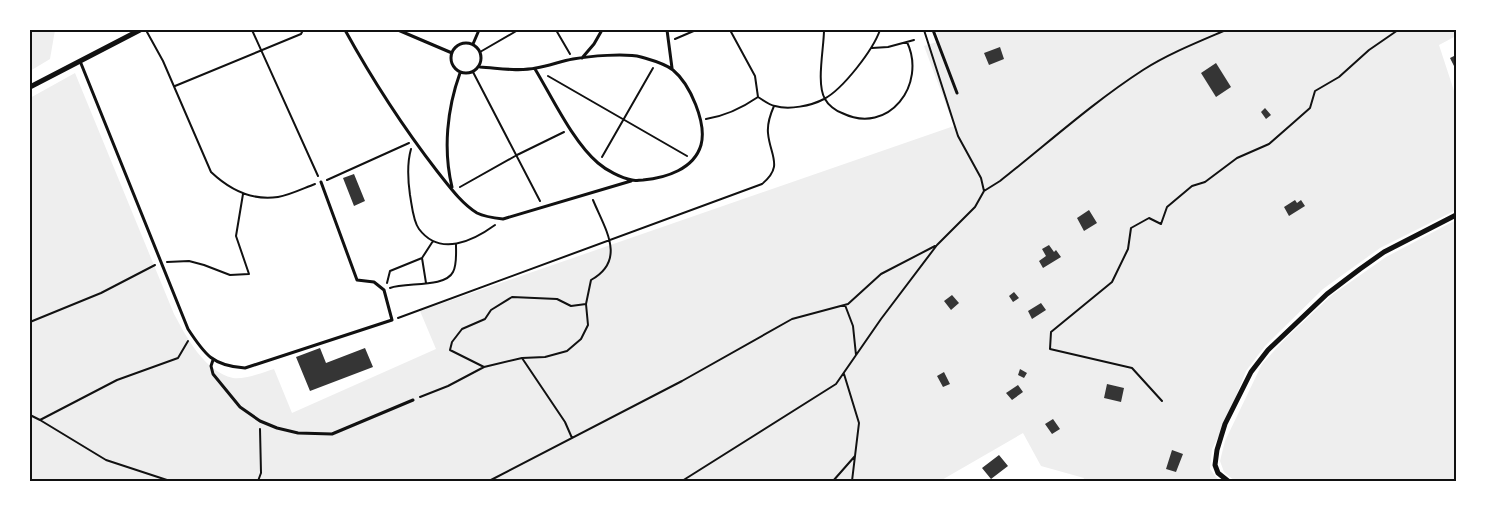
<svg xmlns="http://www.w3.org/2000/svg" width="1486" height="511" viewBox="0 0 1486 511" font-family="Overpass,sans-serif">
<style>
.green{fill:#eee}
.building{fill:#353535}
.lines{fill:none;stroke-linecap:round;stroke-linejoin:round}
.path{stroke:#111;stroke-width:2}
.service{stroke:#111;stroke-width:3}
.minor{stroke:#111;stroke-width:5}
.neatline{fill:none;stroke:#111;stroke-width:2}
</style>
<rect width="100%" height="100%" fill="#fff"/>
<path class="green" d="M30 30H55L50 59 30 71Z
M935 30H1456V36L1439 45 1456 97V210L1380 248 1323 289 1265 346 1246 371 1225 424 1212 449 1210 469 1219 481H1083L1084 478 1041 466 1023 433 940 481H30V98L75 73 174 314C187 338 204 371 233 378 244 380 264 372 274 369L292 413 436 349 420 311 954 126 924 46 940 41Z
M1456 220V481H1235L1224 472 1220 461 1225 441 1262 364 1285 339 1332 295 1386 257Z"/>
<path class="building" d="M1000 47 1004 59 989 65 984 53Z
M1456 55V70L1450 58Z
M1216 63 1231 87 1216 97 1201 73Z
M1265 108 1271 115 1266 119 1261 112Z
M354 174 365 201 354 206 343 178Z
M1295 200 1297 203 1301 200 1305 206 1289 216 1284 207Z
M1089 210 1097 223 1084 231 1077 218Z
M1049 245 1054 252 1056 250 1061 257 1043 268 1039 261 1046 256 1042 249Z
M1014 292 1019 298 1013 302 1009 296Z
M952 295 959 303 951 310 944 301Z
M1041 303 1046 310 1032 319 1028 311Z
M320 348 326 363 365 348 373 367 310 391 296 357Z
M1020 369 1027 373 1024 378 1018 375Z
M944 372 950 384 943 387 937 376Z
M1107 384 1124 388 1121 402 1104 398Z
M1018 385 1023 392 1012 400 1006 393Z
M1053 419 1060 429 1052 434 1045 424Z
M1172 450 1183 454 1176 472 1166 469Z
M999 455 1008 466 991 479 982 468Z"/>
<g class="lines">
<path class="path" d="M252 30 318 176
M556 30 570 54
M730 30 755 76 758 97C763 100 769 105 775 106 789 110 811 106 824 99 843 89 873 50 880 30
M824 30C824 48 816 84 825 99 828 105 836 111 842 113 889 136 927 84 907 42
M147 32 163 61 211 172C229 189 252 201 278 197 290 195 304 188 315 184
M675 39 696 30
M872 48 888 47 914 40
M480 52 518 30
M473 72 540 201
M548 76 687 156
M175 86 301 34 303 30
M706 119C725 116 742 108 758 97
M411 149C407 163 408 181 410 195 412 206 413 221 419 229 440 257 473 241 495 225
M602 157 653 68
M327 180 409 143
M460 187 517 155 564 132
M984 191 1000 181C1047 144 1092 103 1143 70 1168 54 1198 42 1226 30
M167 262 189 261 204 265 230 275 249 274 236 236 243 194
M387 283 390 271 422 258
M426 283 422 258 433 241
M390 288C406 282 445 288 453 272 457 265 456 253 456 245
M845 305 853 326 856 355
M398 318 762 184C784 166 770 156 768 133 767 123 770 115 774 106
M30 322 101 293 155 265
M522 358 545 357 567 351 581 339 588 325 586 304 591 280C627 260 605 229 593 200
M484 367 450 350 452 342 462 329 485 319 491 310 512 297 557 299 571 306 586 304
M844 374 859 423 855 456
M420 397 448 386 484 367 522 358 565 422 572 438
M1162 401 1132 368 1050 349 1051 332 1112 282 1128 249 1131 228 1149 218 1161 224 1167 207 1192 186 1205 182 1237 158 1269 144 1293 123 1310 108 1315 91 1339 77 1369 50 1398 30
M30 415 40 420 117 380 178 358 188 341
M40 420 106 460 170 481
M258 481 261 473 260 429
M489 481 682 381 792 319 848 304 881 274 935 246
M682 481 836 384 881 319 937 245 975 207 984 191 981 178 958 136 924 30
M833 481 855 456 852 481"/>
<path class="service" d="M345 30C372 79 403 127 437 171 449 186 461 203 477 213 485 217 494 218 503 219L631 181
M398 30 452 53
M667 30 672 68
M933 30 957 93
M451 58a15 15 0 1 1 30 0a15 15 0 1 1-30 0Z
M473 44 479 30
M582 58 594 44 602 30
M80 61 188 329C205 355 213 366 245 368L392 320 384 290 374 282 357 280 321 182
M480 67C498 68 518 72 536 68 549 66 561 61 573 59 589 56 626 53 641 57 651 60 664 63 673 70 690 84 707 123 701 145 694 169 666 178 643 180 639 180 635 181 632 180 621 178 606 170 598 163 573 142 552 97 535 69
M452 187C443 150 447 109 460 73
M213 360 211 366 213 374 240 407 260 421 277 428 298 433 332 434 413 400"/>
<path class="minor" d="M30 87 140 30
M1228 481 1218 473 1215 465 1217 450 1225 424 1251 372 1268 350 1327 294 1360 269 1384 252 1456 215"/>
</g>
<rect width="1486" height="511" fill="none" stroke="#ffffff" stroke-width="62"/>
<rect x="31" y="31" width="1424" height="449" class="neatline"/>
</svg>
